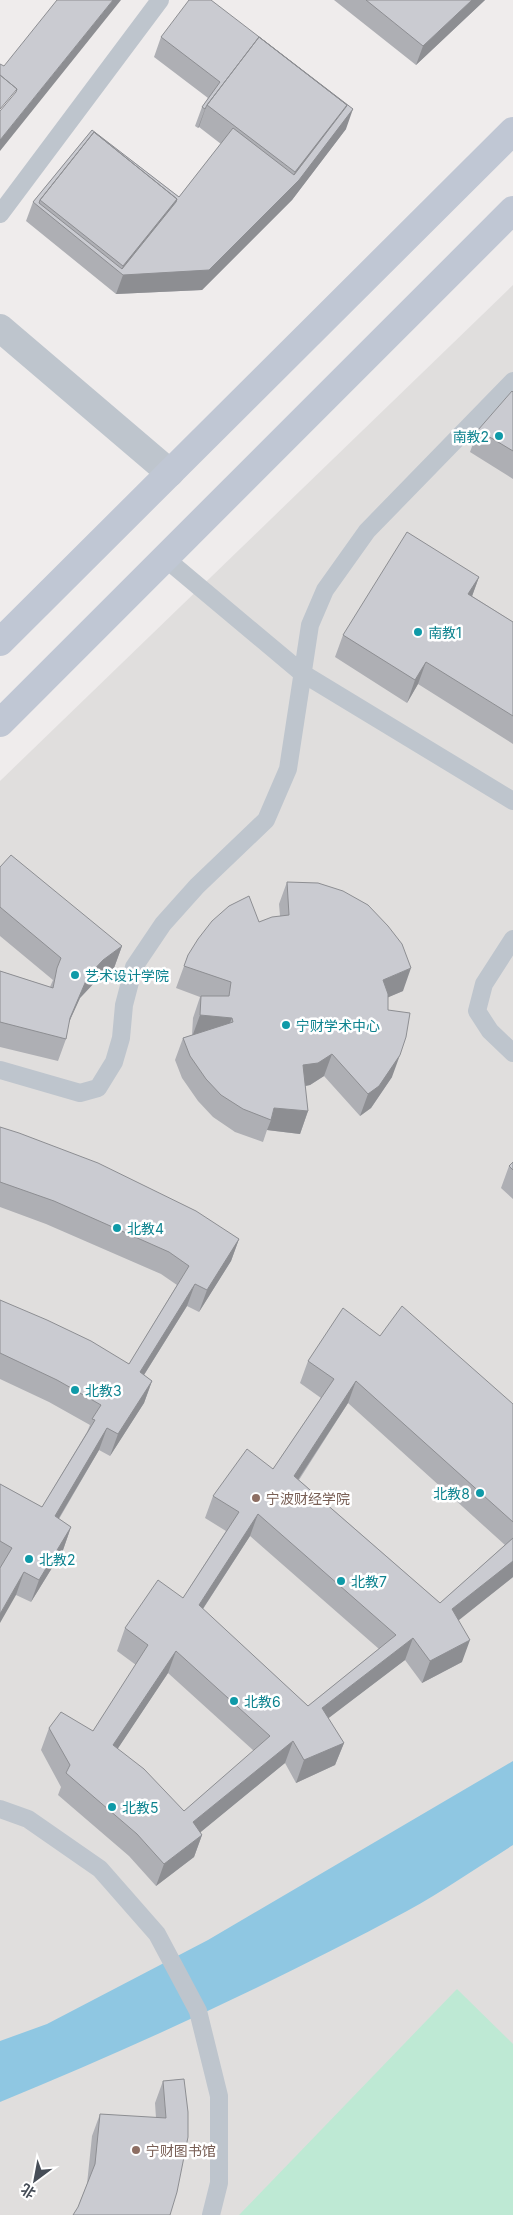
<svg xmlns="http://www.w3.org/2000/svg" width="513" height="2215" viewBox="0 0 513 2215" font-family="Inter,'Noto Sans SC',sans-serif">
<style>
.education{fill:#e0dedd}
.green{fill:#bee9d4}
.water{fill:#8fc7e2}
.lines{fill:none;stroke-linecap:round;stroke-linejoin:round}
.service{stroke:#bec5cd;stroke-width:18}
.minor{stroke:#bec5cd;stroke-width:28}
.secondary{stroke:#c0c7d4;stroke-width:28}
.wall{fill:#aeafb4;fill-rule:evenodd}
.shaded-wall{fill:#8d8e92}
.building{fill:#cacbd1;stroke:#8d8e92;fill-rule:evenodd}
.culture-dot{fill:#0f9aa8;stroke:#fff;stroke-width:2}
.education-dot{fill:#8d6e63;stroke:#fff;stroke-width:2}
.labels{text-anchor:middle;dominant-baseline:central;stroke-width:5;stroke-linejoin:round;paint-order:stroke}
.culture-label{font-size:14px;fill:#0d838f;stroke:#fff;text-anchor:start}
.education-label{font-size:14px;fill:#785e54;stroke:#fff;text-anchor:start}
</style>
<rect width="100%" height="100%" fill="#efecec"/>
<path class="education" d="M513 285V2215H0V781Z"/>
<path class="green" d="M457 1989 513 2044V2215H239Z"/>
<path class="water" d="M513 1761V1845C478 1867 443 1891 407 1911 275 1982 139 2045 0 2102V2041L47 2024 208 1940Z"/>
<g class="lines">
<path class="service" d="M0 214 160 0
M166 559 302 673 513 801
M513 939 484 984 477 1011 490 1031 513 1053
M0 1070 80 1093 98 1088 114 1062 121 1038 124 1005 134 967 163 924 197 886 266 820 288 769 310 625 325 590 367 531 513 381
M0 1809 28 1819 100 1869 157 1934 198 2011 219 2096V2183L211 2215"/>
<path class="minor" d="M0 328 170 473"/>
<path class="secondary" d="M0 642 513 131
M0 723 513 210"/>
</g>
<path class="wall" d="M334 0H485L416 65Z
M161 37 346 129 292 200 202 290 116 294 26 221 33 202 92 130 179 197 221 144 199 127 198 128 195 126 202 107 208 98 154 57Z
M513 392V479L470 452 478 430Z
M479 577 472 596 513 622V744L418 684 407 703 335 657 343 635Z
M0 867 122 946 114 968 95 982 80 998 68 1024 66 1039 58 1061 0 1047V971L50 987 53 980 0 936Z
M287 882 403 991 388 997V1010L392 1077 371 1108 360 1116 324 1076 310 1085 305 1086 308 1111 300 1134 267 1130 263 1142 235 1132 213 1117 198 1101 182 1078 175 1060 183 1038 192 1035 193 1018 200 997 176 988 188 955 259 922 280 916 279 904Z
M0 1127 239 1239 231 1261 199 1312 187 1306 144 1375 152 1381 144 1403 110 1456 99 1450 59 1519 71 1527 63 1550 31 1602 16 1595 0 1568V1484L42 1507 87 1432 90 1425 49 1402 0 1379V1300L129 1364 177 1285 161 1274 46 1224 0 1207Z
M513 1162V1199L501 1188 509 1166Z
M380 1336 513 1404V1577L458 1620 462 1662 422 1683 405 1660 328 1718 344 1743 335 1765 296 1783 285 1763 200 1832 202 1835 194 1857 156 1886 129 1856 58 1795 61 1787 41 1750 49 1728 93 1731 136 1665 117 1651 125 1628 183 1598 226 1531 205 1518 213 1496 273 1469 321 1398 300 1383 308 1361ZM348 1403 505 1545 440 1603 299 1480ZM250 1536 379 1649 308 1706 203 1609ZM168 1673 254 1751 184 1811 117 1749Z
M184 2079 170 2215 78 2207 87 2184 92 2136 100 2114 156 2118 155 2103 163 2081Z"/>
<path class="shaded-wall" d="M113 0H121L0 151V140Z
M472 0H485L416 65 423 46Z
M347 105 353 109 346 129 292 200 202 290 116 294 123 275 121 273 123 266 177 199 288 191 295 172Z
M206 107 199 127 198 128 205 109Z
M479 577 471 599 468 594Z
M426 662 418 684 407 703 415 680Z
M122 946 114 968 95 982 80 998 61 1040 70 1018 88 976 103 960Z
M411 968 403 991 375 1003 383 980Z
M200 1015 232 1018 223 1040 192 1037Z
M332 1054 324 1076 310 1085 295 1088 303 1065Z
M400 1055 392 1077 371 1108 360 1116 368 1094Z
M274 1108 308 1111 300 1134 267 1130 271 1120Z
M239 1239 231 1261 199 1312 207 1290Z
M195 1284 187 1306 132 1394 140 1372Z
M152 1381 144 1403 110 1456 118 1434Z
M356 1381 348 1403 286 1498 294 1476Z
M107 1428 99 1450 47 1538 55 1516Z
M258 1514 250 1536 191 1627 199 1605Z
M71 1527 63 1550 31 1602 39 1580Z
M513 1561V1577L444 1632 452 1609Z
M24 1572 16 1595 0 1623V1614Z
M413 1638 405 1660 313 1730 322 1708Z
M470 1640 462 1662 422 1683 430 1661Z
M176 1651 168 1673 105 1768 113 1745Z
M293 1741 285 1763 185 1845 193 1822Z
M344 1743 335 1765 296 1783 304 1760Z
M202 1835 194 1857 156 1886 164 1864Z"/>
<path class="building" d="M57 0H113L0 140V111L16 92 17 89 0 75V64L4 66Z
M189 0H211L353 109 299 180 209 270 123 275 33 202 92 130 179 197 233 128 294 175 346 107 347 105 259 37 207 105 205 109 202 107 220 82 161 37ZM94 132 177 199 176 202 122 269 39 203 40 200Z
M366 0H472L423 46Z
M259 37 347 105 295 172 207 105Z
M0 75 17 89 0 109Z
M94 132 177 199 123 266 40 200Z
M512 391 513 392V451L478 430Z
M407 532 479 577 468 594 513 622V716L426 662 415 680 343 635Z
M11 855 122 946 103 960 88 976 70 1018 66 1039 0 1022V971L53 988 57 968 61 958 0 907V867Z
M287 882 318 883 343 891 368 905 388 926 402 944 411 968 383 980 388 994V1010L410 1013 406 1037 400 1055 379 1086 368 1094 332 1054 318 1063 303 1065 308 1111 274 1108 271 1120 243 1109 221 1095 206 1079 190 1056 183 1038 233 1022 232 1018 200 1015 201 996H229L231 982 184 966 188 955 198 939 212 921 229 906 249 896 259 922 272 917 289 915Z
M0 1127 19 1133 98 1163 196 1211 239 1239 207 1290 195 1284 140 1372 152 1381 118 1434 107 1428 55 1516 71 1527 39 1580 24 1572 0 1614V1568L12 1548 0 1541V1484L42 1507 95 1420 92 1419 101 1405 57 1380 0 1353V1300L47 1320 91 1341 129 1364 189 1266 169 1252 54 1201 0 1182Z
M513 1162V1170L509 1166Z
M402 1306 513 1404V1522L356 1381 294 1476 440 1603 513 1538V1561L452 1609 470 1640 430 1661 413 1638 322 1708 344 1743 304 1760 293 1741 193 1822 202 1835 164 1864 137 1834 66 1773 70 1765 49 1728 61 1712 93 1731 148 1645 125 1628 158 1580 183 1598 239 1512 213 1496 247 1449 273 1469 334 1379 308 1361 343 1308 380 1336ZM258 1514 396 1635 308 1706 199 1605ZM176 1651 270 1736 184 1811 144 1769 113 1745Z
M184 2079 188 2112V2137L177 2192 170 2215H73L78 2207 95 2164 100 2114 166 2118 163 2081Z"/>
<g class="culture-dot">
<circle cx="499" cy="436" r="5"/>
<circle cx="418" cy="632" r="5"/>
<circle cx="75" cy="975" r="5"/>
<circle cx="286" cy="1025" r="5"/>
<circle cx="117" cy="1228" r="5"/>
<circle cx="75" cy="1390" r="5"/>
<circle cx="480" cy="1493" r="5"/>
<circle cx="29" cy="1559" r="5"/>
<circle cx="341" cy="1581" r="5"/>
<circle cx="234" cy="1701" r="5"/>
<circle cx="112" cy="1807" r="5"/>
</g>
<g class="education-dot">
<circle cx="256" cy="1498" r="5"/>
<circle cx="136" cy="2150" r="5"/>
</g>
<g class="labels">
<g class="culture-label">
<text x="489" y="436" text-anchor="end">南教2</text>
<text x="428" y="632">南教1</text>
<text x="85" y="975">艺术设计学院</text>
<text x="296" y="1025">宁财学术中心</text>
<text x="127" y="1228">北教4</text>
<text x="85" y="1390">北教3</text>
<text x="470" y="1493" text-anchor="end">北教8</text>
<text x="39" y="1559">北教2</text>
<text x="351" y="1581">北教7</text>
<text x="244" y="1701">北教6</text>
<text x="122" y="1807">北教5</text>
</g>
<g class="education-label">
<text x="266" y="1498">宁波财经学院</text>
<text x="146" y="2150">宁财图书馆</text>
</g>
</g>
<g transform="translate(35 2180) rotate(212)" stroke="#ffffff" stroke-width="4" paint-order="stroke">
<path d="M0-4L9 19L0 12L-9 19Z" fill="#464d57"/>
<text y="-8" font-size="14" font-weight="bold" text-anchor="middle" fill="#464d57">北</text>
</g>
</svg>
